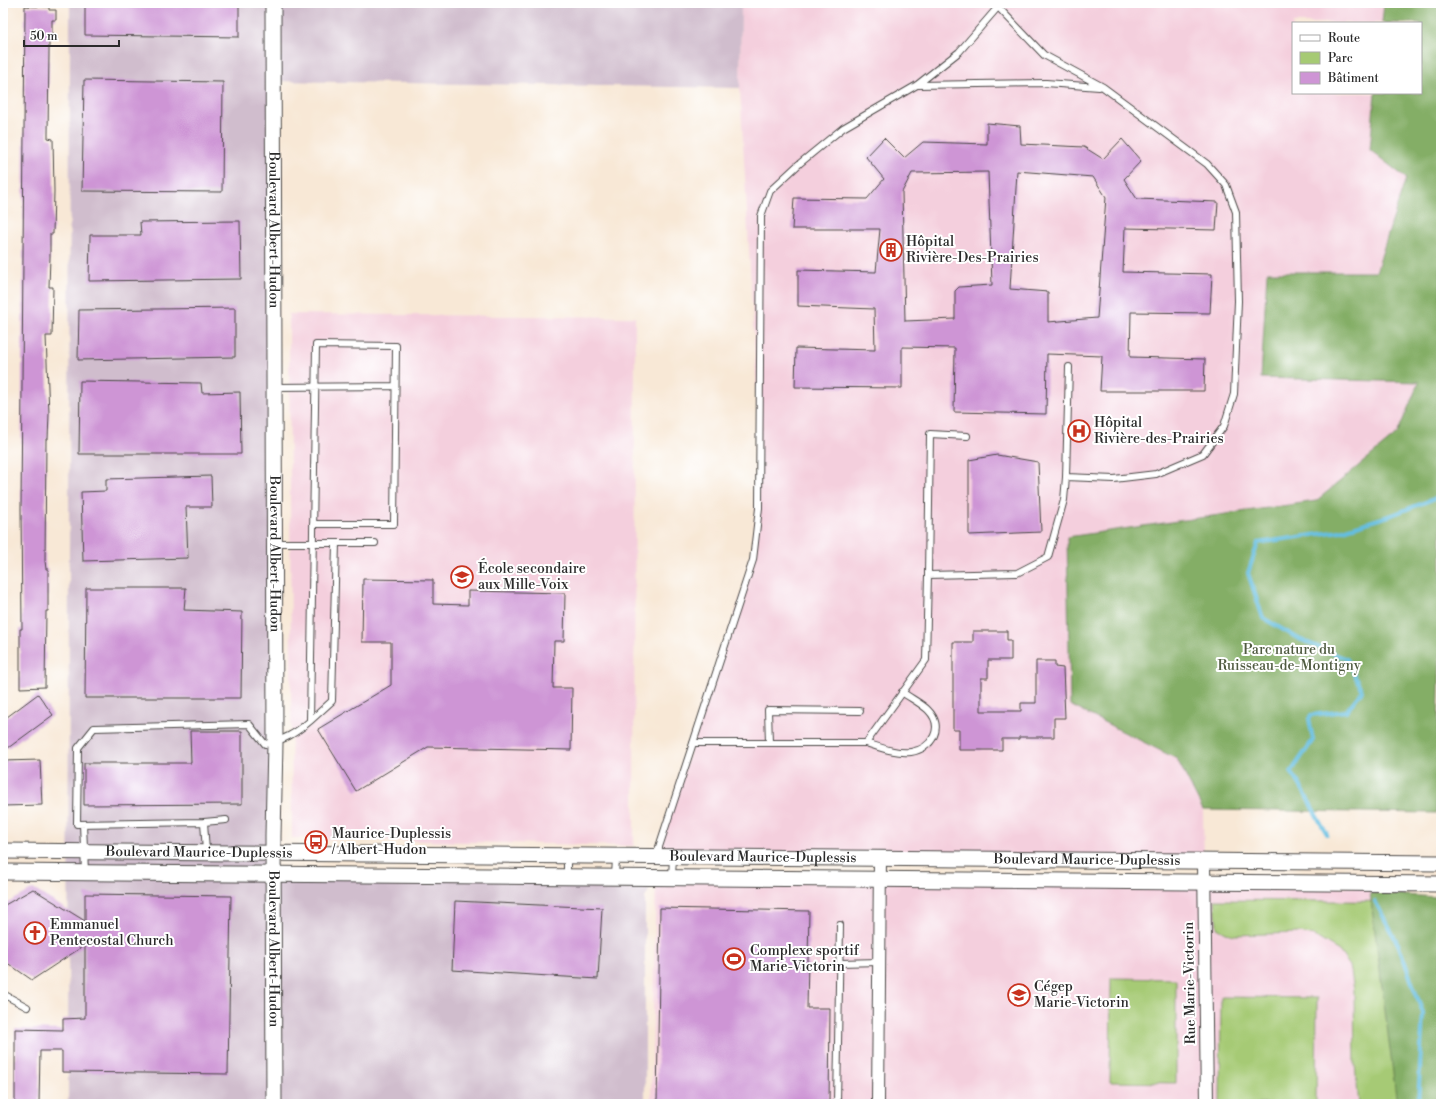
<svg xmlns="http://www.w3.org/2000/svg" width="1444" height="1107" viewBox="0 0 1444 1107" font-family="'Libre Bodoni',serif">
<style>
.built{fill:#f4cfdd}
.industrial{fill:#d0bdcd}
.green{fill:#a6ca74;stroke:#687a50}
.forest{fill:#84ae66;stroke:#586c48}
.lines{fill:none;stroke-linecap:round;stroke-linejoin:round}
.stream{stroke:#63bee1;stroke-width:4}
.building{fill:#ce95d5;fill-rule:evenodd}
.service-casing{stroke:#4a4745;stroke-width:8}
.minor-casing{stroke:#4a4745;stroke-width:14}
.tertiary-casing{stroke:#4a4745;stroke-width:17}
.service{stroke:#fff;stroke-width:6}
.minor{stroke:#fff;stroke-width:12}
.tertiary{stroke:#fff;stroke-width:15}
.labels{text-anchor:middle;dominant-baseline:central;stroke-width:4;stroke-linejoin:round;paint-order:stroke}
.street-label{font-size:14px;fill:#2b2b2b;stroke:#fff}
.poi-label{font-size:14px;fill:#2b2b2b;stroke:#fff;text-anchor:start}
.park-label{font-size:14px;fill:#505b41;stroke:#fff}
</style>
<rect width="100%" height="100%" fill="#fff"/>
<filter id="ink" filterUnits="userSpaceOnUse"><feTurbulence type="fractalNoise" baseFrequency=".025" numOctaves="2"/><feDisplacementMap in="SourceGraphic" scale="8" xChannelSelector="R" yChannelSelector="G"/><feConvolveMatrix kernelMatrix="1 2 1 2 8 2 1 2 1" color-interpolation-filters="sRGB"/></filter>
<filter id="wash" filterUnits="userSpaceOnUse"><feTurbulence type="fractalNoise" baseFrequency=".012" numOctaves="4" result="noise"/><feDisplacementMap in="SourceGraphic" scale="16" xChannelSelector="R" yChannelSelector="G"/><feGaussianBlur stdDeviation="0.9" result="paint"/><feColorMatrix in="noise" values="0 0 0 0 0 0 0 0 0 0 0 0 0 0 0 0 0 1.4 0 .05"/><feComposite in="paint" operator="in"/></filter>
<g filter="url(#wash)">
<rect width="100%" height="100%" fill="#f8e8d6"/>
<path class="built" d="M741 3H1384L1382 23H1293V93H1375L1370 150 1407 178 1376 272H1267L1261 377 1419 382 1397 434 1316 501 1067 537 1070 704 1177 759 1203 810 1204 862 656 856 753 560 759 428 740 88Z
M289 314 635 317 634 846 292 838Z
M656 877 1373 887 1396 1104H651Z"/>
<path class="industrial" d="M70 3H741L740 88 273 81V874L656 877 645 898V1104H68Z"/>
<path class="green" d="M1215 900 1441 902V1104H1359L1355 1065 1354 990 1350 966 1339 951 1314 936 1300 933 1234 935 1226 933 1217 928Z
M1111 978 1176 979V1083L1110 1082Z
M1221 997 1317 998 1316 1104H1220Z"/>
<path class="forest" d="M1384 3H1441V615L1436 813 1203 810 1177 759 1070 705 1067 537 1316 501 1397 434 1419 382 1261 378 1267 272H1376L1406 178 1370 150 1375 93H1421V23H1382Z
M1370 893 1438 897 1441 915V1104H1397Z"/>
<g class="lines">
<path class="stream" d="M1327 834C1314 814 1306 791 1291 772L1313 740 1309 719 1311 715 1346 711 1362 691 1347 659 1299 639 1263 618 1248 573 1258 543 1340 531 1392 515 1441 496
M1375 901 1399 946 1423 1013 1418 1104"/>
</g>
<g id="blocks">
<path class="building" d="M85 3H239V37L85 35Z
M25 6 49 7V10H56V20H52V38H49V51L48 134V138L53 139 54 191 53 234H50V257L49 287H53L52 336H46L49 414 48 439H46L45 561 46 569H48V611H46L45 687 20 688V629H22L21 509Z
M84 80 223 82 222 192 82 191Z
M987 123 1020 126 1021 144 1084 147 1103 159 1122 139 1141 161 1124 179 1137 199 1218 202 1216 230 1125 228 1123 272 1212 274 1210 313 1131 312 1130 357 1205 359 1204 391H1100L1102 356 1047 354 1046 414 954 412 955 348 902 347V388L795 387 796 348 875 350 874 309 798 306V270L876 272 880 229H792L794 198 867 199 884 179 866 157 884 138 904 158 923 142 987 144ZM1017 171 1093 177 1106 197 1097 318 1048 322V292L1010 289ZM988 172 992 285 959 287 955 291V319L905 321 902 192 912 173Z
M240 221 241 279 89 281 90 235H141L140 222Z
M235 308V357L78 360 79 310Z
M80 381 201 383 202 393 240 392 241 454H79Z
M997 455 1038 462 1041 532 969 535V460Z
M211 476 212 507H186L188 558 83 561 81 492 106 491V479Z
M363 579 433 580V604L468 605V591L565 593 564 641H554L553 688H572L571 750 428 747 356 791 318 729 391 685V642H362Z
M86 588H186L184 610 242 612 241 698H85Z
M973 631H1007V640H1011V660H988V678H981V711H1021V703H1036V661H1055V667L1063 668 1065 718H1054V737H1019V739H1002V750H959V730H953V642H973Z
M38 694 53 715 8 748 3 741V720Z
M190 731H242V804L84 805V763H191Z
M40 760 42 805 3 806V761Z
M33 889 85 921V894L231 896 228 1074 62 1072V1051H40L39 1104H15V1029L63 1030V1019L85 1018V945L32 980 3 960V906Z
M455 901 602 908 598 979 452 970Z
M660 908 809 911 807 1008H830L829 1104H657Z"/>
</g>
</g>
<g filter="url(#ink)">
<use href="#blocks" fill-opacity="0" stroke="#4a4745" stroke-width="1"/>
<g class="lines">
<g class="service-casing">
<path id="service" d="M917 85 1046 83 1099 87
M274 387 395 386
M1066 477 1069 367
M313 524H394L396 346 316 345 310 721 332 701 336 543
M275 543H375
M928 575 930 434 967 436
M693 743H866L926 660 928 575 1017 573 1048 557 1064 500 1066 477 1114 479 1156 474 1203 454 1224 426 1234 394 1238 301 1236 212 1226 185 1207 164 1103 87 1044 55 998 7
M769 743 768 710 860 711
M866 743C879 747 896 754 911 752 932 749 945 727 928 710 921 703 910 698 902 692
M204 822 226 820
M83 824 85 872
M206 852 204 822 77 824 78 748 94 728 249 724 265 744C283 741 296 733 310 721
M656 856 753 560 759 508 761 216 770 191 799 164 843 128 917 85 959 52 998 7 999 5
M567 876V856
M615 877 616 857
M672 877 673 857
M840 963 879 962
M3 994 27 1007
M837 1104 840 925"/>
</g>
<g class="minor-casing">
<path id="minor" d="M1204 862 1207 1104
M878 1104 880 858"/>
</g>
<g class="tertiary-casing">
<g id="tertiary">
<path id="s1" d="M273 3 275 743 273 836 274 1104"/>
<path id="s2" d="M3 851 1441 863"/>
<path d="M3 872 1441 884"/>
</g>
</g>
<use href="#service" class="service"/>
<use href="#minor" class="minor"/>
<use href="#tertiary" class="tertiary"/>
</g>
</g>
<defs>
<g id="building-ring" transform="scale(1.15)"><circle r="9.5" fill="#fff" stroke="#c8321e" stroke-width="1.5"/><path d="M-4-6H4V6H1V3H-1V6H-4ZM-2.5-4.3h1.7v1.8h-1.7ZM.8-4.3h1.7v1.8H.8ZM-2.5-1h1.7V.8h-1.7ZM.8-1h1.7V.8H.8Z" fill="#c8321e"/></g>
<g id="hospital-ring" transform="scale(1.15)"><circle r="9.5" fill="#fff" stroke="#c8321e" stroke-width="1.5"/><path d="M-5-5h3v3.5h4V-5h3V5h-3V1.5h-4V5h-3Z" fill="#c8321e"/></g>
<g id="school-ring" transform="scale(1.15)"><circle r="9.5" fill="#fff" stroke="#c8321e" stroke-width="1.5"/><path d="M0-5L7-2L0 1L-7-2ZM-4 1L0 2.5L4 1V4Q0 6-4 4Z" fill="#c8321e"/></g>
<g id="bus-ring" transform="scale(1.15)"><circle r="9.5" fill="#fff" stroke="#c8321e" stroke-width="1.5"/><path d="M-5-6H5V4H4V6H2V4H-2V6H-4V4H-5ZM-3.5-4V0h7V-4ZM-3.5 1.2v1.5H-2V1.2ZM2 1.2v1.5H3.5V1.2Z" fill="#c8321e"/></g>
<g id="church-ring" transform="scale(1.15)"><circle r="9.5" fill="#fff" stroke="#c8321e" stroke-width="1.5"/><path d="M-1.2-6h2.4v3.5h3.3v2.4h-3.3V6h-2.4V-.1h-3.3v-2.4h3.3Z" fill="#c8321e"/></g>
<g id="stadium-ring" transform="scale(1.15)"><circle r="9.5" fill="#fff" stroke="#c8321e" stroke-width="1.5"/><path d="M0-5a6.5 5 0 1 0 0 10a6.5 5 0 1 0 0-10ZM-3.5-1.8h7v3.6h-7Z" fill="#c8321e"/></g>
<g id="university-ring" transform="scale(1.15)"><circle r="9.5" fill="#fff" stroke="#c8321e" stroke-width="1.5"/><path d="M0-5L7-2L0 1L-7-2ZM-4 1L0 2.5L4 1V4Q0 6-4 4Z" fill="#c8321e"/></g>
</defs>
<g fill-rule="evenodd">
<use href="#building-ring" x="891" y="250"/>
<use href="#hospital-ring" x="1079" y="431"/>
<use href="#school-ring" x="462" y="577"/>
<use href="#bus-ring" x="316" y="842"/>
<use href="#church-ring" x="35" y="933"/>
<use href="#stadium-ring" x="734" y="959"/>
<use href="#university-ring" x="1019" y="995"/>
</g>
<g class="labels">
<g class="street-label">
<text stroke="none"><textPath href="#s1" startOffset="227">Boulevard Albert-Hudon</textPath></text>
<text stroke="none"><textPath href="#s1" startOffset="551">Boulevard Albert-Hudon</textPath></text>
<text stroke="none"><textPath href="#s2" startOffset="196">Boulevard Maurice-Duplessis</textPath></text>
<text stroke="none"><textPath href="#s2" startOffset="760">Boulevard Maurice-Duplessis</textPath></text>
<text stroke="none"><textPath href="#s2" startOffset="1084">Boulevard Maurice-Duplessis</textPath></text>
<text stroke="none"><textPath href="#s1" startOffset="946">Boulevard Albert-Hudon</textPath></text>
<text transform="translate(1190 983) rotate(-91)">Rue Marie-Victorin</text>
</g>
<g class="poi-label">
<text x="906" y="242">Hôpital<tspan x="906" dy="16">Rivière-Des-Prairies</tspan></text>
<text x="1094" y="423">Hôpital<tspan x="1094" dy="16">Rivière-des-Prairies</tspan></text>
<text x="478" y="569">École secondaire<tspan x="478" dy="16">aux Mille-Voix</tspan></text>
<text x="332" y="834">Maurice-Duplessis<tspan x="332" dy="16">/ Albert-Hudon</tspan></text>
<text x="50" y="925">Emmanuel<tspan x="50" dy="16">Pentecostal Church</tspan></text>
<text x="750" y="951">Complexe sportif<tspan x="750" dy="16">Marie-Victorin</tspan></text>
<text x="1034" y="987">Cégep<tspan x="1034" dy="16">Marie-Victorin</tspan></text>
</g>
<g class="park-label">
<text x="1289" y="650">Parc nature du<tspan x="1289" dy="16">Ruisseau-de-Montigny</tspan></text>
</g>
</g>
<rect width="1444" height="1107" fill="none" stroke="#fff" stroke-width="16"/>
<rect x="1292" y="22" width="130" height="72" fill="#ffffff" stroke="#aaaaaa"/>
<rect x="1300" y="35" width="20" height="6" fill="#ffffff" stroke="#aaaaaa"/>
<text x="1328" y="42" font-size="12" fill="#2b2b2b">Route</text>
<rect x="1300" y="52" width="20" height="12" fill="#a6ca74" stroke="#aaaaaa"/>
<text x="1328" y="62" font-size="12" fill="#2b2b2b">Parc</text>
<rect x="1300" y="72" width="20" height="12" fill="#ce95d5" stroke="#aaaaaa"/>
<text x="1328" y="82" font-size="12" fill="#2b2b2b">Bâtiment</text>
<path d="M24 40v6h95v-6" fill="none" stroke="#2b2b2b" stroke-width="2"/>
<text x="30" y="40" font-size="12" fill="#2b2b2b" stroke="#ffffff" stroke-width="3" paint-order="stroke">50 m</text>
</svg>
